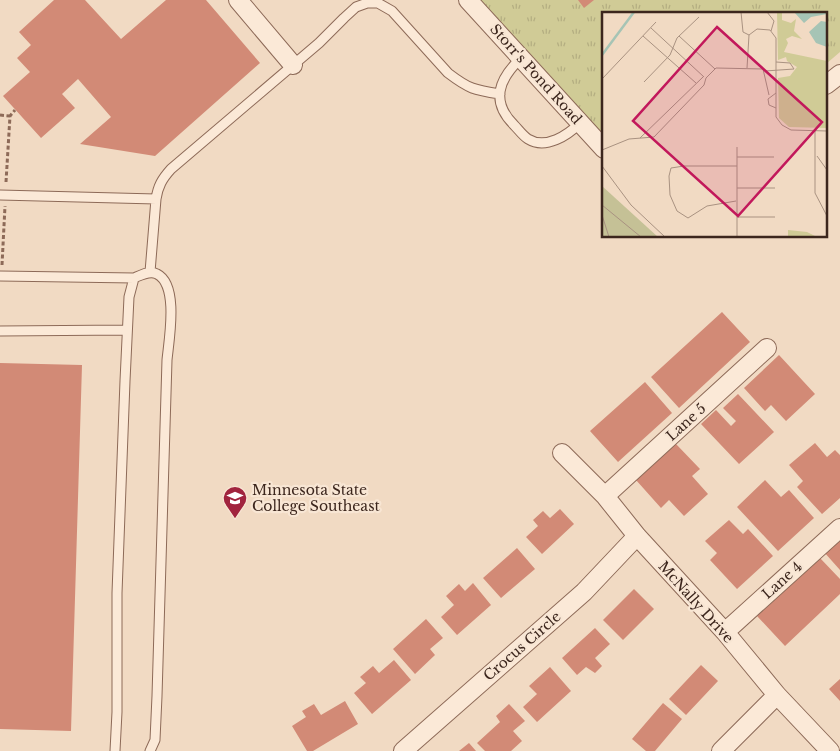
<svg xmlns="http://www.w3.org/2000/svg" width="840" height="751" viewBox="0 0 840 751" font-family="'Libre Baskerville',serif">
<style>
.grass{fill:url(#grass-tufts)}
.building{fill:#d28a76}
.lines{fill:none;stroke-linecap:round;stroke-linejoin:round}
.lane-casing{stroke:#8d6a58;stroke-width:11}
.street-casing{stroke:#8d6a58;stroke-width:20}
.path{stroke:#8d6a58;stroke-width:3;stroke-dasharray:4 2.5;stroke-linecap:butt}
.lane{stroke:#fbe9d7;stroke-width:9}
.street{stroke:#fbe9d7;stroke-width:18}
.labels{text-anchor:middle;dominant-baseline:central;stroke-width:4.5;stroke-linejoin:round;paint-order:stroke}
.street-label{font-size:14px;fill:#3c261d;stroke:#f8e6d4}
.poi-label{font-size:14px;fill:#3c261d;stroke:#f8e6d4;text-anchor:start}
.inset-river{fill:none;stroke:#a6c4b5;stroke-width:2.5}
.inset-road{fill:none;stroke:#a99281;stroke-width:1}
.view{fill:#c2185b;fill-opacity:0.15;stroke:#c2185b;stroke-width:2.5}
.inset-edge{fill:none;stroke:#3c261d;stroke-width:2.5}
</style>
<defs>
<pattern id="grass-tufts" width="24" height="20" patternUnits="userSpaceOnUse" patternTransform="scale(1.25)"><rect width="24" height="20" fill="#d0cb96"/><path d="M3 7l-1-3M5 7V3M7 7l1-3M15 17l-1-3M17 17v-4M19 17l1-3" fill="none" stroke="#b4ae81"/></pattern>
</defs>
<rect width="100%" height="100%" fill="#f1dac3"/>
<path class="grass" d="M480 0H840V52L826 64V14H604V139Z"/>
<path class="building" d="M54 0H85L121 39 166 0H206L260 63 155 156 80 144 111 117 78 79 62 94 75 108 41 138 3 96 30 72 17 58 31 45 19 32Z
M578 0H594L584 8Z
M722 312 750 342 679 408 651 377Z
M779 355 815 394 786 421 771 405 765 411 744 388Z
M0 363 82 365 71 731 0 729Z
M645 382 672 413 618 462 590 431Z
M738 394 774 432 739 464 701 424 716 410 731 426 736 421 723 408Z
M815 443 827 457 835 450 840 455V498L822 514 797 487 803 481 789 465Z
M676 444 700 469 692 476 708 494 684 516 669 500 661 508 636 480Z
M765 480 781 497 789 490 814 518 778 551 737 507Z
M560 509 574 524 542 554 526 537 538 526 533 520 543 511 550 518Z
M729 520 743 534 748 529 773 556 737 589 710 560 717 553 705 541Z
M840 538V570L824 552Z
M517 548 535 569 501 598 483 578Z
M820 558 840 579V594L785 646 757 616Z
M473 583 491 605 457 635 441 617 454 605 446 596 459 584 465 591Z
M634 589 654 609 623 640 603 620Z
M426 619 443 638 430 649 435 655 415 674 393 649Z
M595 628 610 644 595 658 602 666 595 673 586 667 577 675 562 658Z
M394 660 411 680 372 714 354 693 366 683 360 677 373 666 379 673Z
M701 665 718 681 686 715 669 699Z
M550 667 571 691 537 722 523 707 537 694 529 686Z
M840 679V701L829 689Z
M345 701 358 724 313 751H307L292 726 306 717 302 711 314 704 321 715Z
M663 703 682 719 655 751H646L632 739Z
M509 704 525 721 513 731 522 741 511 751H485L477 743 500 722 496 716Z
M469 743 476 751H459Z"/>
<g class="lines">
<g class="lane-casing">
<path id="lane" d="M521 58C499 79 490 101 514 125 518 129 523 136 528 139 546 150 568 135 580 123
M0 195 156 199
M150 272 156 199C158 186 162 179 171 169L319 43 344 18 356 7 367 3H378L392 11 448 73C469 89 474 90 500 94
M0 276 134 278C141 275 150 270 157 274 179 285 169 339 167 360L157 696 155 740 150 751
M0 331 127 330
M115 751 117 712V593L125 381 129 297 134 278"/>
</g>
<g class="street-casing">
<path id="street" d="M238 0 293 65
M468 0 604 149
M826 85 840 74
M562 453 605 496 637 536 725 632 777 695 830 751
M605 496 767 348
M725 632 840 528
M403 751 584 592 637 536
M721 751 777 695"/>
</g>
<path class="path" d="M0 115 10 116
M6 182 10 116 15 110
M2 265 5 206"/>
<use href="#lane" class="lane"/>
<use href="#street" class="street"/>
</g>
<defs>
<g id="university-pin" transform="scale(1.25)"><path d="M0 17L-7.5 6A9.5 9.5 0 1 1 7.5 6Z" fill="#a1243e" stroke="#f8e6d4"/><path d="M0-5L7-2L0 1L-7-2ZM-4 1L0 2.5L4 1V4Q0 6-4 4Z" fill="#fff"/></g>
</defs>
<g fill-rule="evenodd">
<use href="#university-pin" x="235" y="498"/>
</g>
<g class="labels">
<g class="street-label">
<text transform="translate(536 74) rotate(48)">Storr's Pond Road</text>
<text transform="translate(686 422) rotate(-42)">Lane 5</text>
<text transform="translate(782 580) rotate(-42)">Lane 4</text>
<text transform="translate(696 602) rotate(48)">McNally Drive</text>
<text transform="translate(522 646) rotate(-41)">Crocus Circle</text>
</g>
<g class="poi-label">
<text x="252" y="490">Minnesota State<tspan x="252" dy="16">College Southeast</tspan></text>
</g>
</g>
<g transform="translate(602 12)">
<rect width="225" height="225" fill="#f1dac3"/>
<path d="M175 0H180V8L189 11 194 7 192 19 200 27 190 24 184 27 186 31 182 40 225 49V116L187 115 177 106 176 66 188 64 195 55 185 49 184 45 176 48Z" fill="#d0cb96"/>
<path d="M0 174 56 225H0Z" fill="#c5c196"/>
<path d="M186 218 205 220 215 225H186Z" fill="#d0cb96"/>
<path d="M192 0H225V2L209 5 202 11ZM219 9 225 10V35L214 31 207 20Z" fill="#a6c4b5"/>
<path class="inset-river" d="M0 43 32 0"/>
<path class="inset-road" d="M139 0 141 20 147 23M165 0 172 9 169 19M49 16 102 65M41 24 94 71M77 24 113 57M145 56 147 23 155 17 168 18 174 26V105L180 113 189 118 225 119M163 59 192 57 188 51 174 50M0 67 54 10M42 70 68 43 75 26 97 5M174 81 166 87 167 93 174 96M213 119V181L225 204M38 126 101 65M0 138 27 127 52 125 102 73 104 66 114 56 161 57 167 83M215 144 225 158M135 145H172M0 154 29 193 63 225M135 176H173M134 189 105 194 86 206 75 199 68 183 67 164 69 156 82 154H135M0 193 39 225M0 203 7 225M135 205H173M135 225V135"/>
<path class="view" d="M115 15 220 110 136 204 31 109Z"/>
<rect width="225" height="225" class="inset-edge"/>
</g>
</svg>
